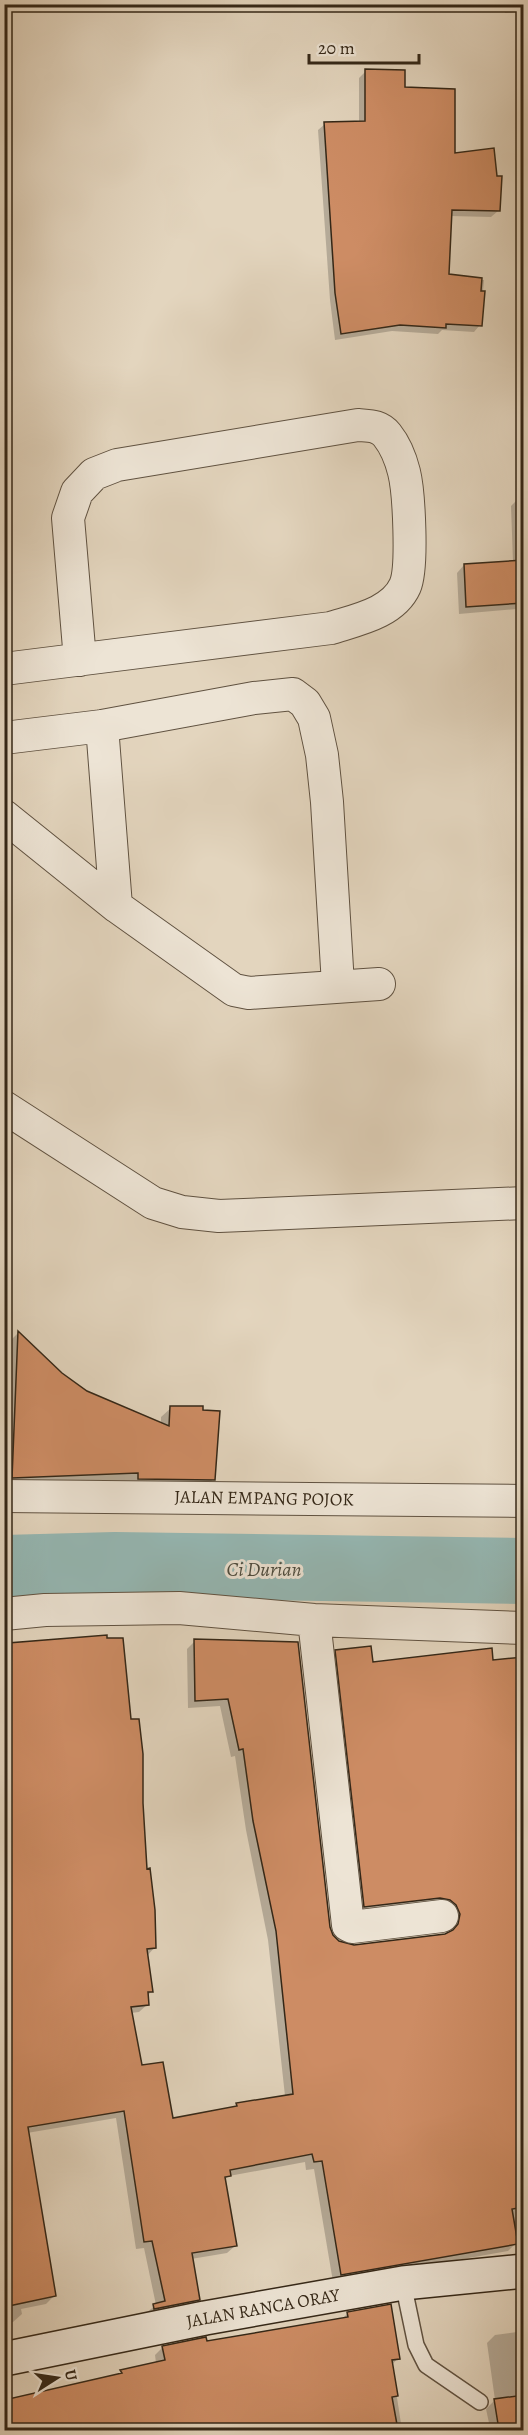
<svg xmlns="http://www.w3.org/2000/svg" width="528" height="2435" viewBox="0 0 528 2435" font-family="Alegreya,serif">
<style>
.shadow{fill:#0003}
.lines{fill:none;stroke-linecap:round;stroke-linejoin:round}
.river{stroke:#95b8b4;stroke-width:66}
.building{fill:#cd8c64;stroke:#342717;stroke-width:1.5}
.lane-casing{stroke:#605241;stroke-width:18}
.street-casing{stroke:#605241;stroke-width:34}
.secondary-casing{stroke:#342717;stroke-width:36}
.lane{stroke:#ede4d5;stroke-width:15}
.street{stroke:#ede4d5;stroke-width:32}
.secondary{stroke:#ede4d5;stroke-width:33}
.labels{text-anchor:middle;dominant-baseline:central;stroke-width:6;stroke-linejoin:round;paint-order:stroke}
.street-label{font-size:18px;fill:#342717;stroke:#ede4d5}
.water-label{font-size:20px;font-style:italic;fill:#4c4b3e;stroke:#ede4d5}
</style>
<rect width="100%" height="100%" fill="#e3d5be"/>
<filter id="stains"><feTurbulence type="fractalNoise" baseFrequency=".00333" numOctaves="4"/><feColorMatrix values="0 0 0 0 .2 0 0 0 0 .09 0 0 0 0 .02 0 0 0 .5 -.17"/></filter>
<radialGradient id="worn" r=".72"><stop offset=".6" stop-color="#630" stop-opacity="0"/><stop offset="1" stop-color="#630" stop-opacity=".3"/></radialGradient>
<path class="shadow" d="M469 4H524V11L505 13 504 7 470 11Z
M366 71 404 89 498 211 491 217 450 216 447 276 484 280 480 325 474 332 442 330 438 334 392 331 335 340 330 300 318 130 325 124 359 122V78Z
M524 236V291L518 290Z
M524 473V605L517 609 459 614 457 573 464 565 513 562 511 506 519 498V478Z
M18 1333 61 1374 86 1392 161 1424V1417L171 1408 213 1479 204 1489 4 1487 9 1342Z
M77 1638 130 1721 141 1803 146 1871 155 1947 147 1956 152 1991 147 1996 148 2004 139 2012 131 2013 141 2066 172 2120 234 2108 237 2105 285 2096 268 1940 246 1830 235 1756 231 1757 220 1706 188 1708 187 1649 195 1641 297 1644 329 1927 332 1937 344 1945 354 1946 445 1935 451 1933 452 1923 356 1915 328 1659 336 1651 371 1663 524 1660V2243L515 2244 508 2251 333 2282 314 2169 306 2170 305 2162 229 2176 224 2180 236 2245 227 2253 191 2259 198 2299 190 2308 146 2313 156 2305 144 2248 136 2249 116 2118 27 2133 54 2296 46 2304 21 2309 22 2314 13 2322 4 2324V1645Z
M348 2313 398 2358 392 2365 402 2430H4V2401L117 2376 121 2372 156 2363 155 2355 163 2347 205 2343 341 2320Z
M524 2331V2430H472L478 2424 489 2423 486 2409 495 2400 487 2343 495 2335Z"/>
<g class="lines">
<path class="river" d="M4 1568 115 1565 524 1571"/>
</g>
<path class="building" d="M365 69 405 70V87L455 89V153L494 148 497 176H502L500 211 452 210 449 274 482 278 481 291H485L482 326 446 324V328L400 325 341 334 335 293 324 122 365 121Z
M524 560V603L466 607 464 564Z
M18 1331 62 1373 87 1391 169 1426 170 1406H203V1410L220 1411 215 1480 138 1479V1473L12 1478Z
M107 1635V1638H123L131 1719H139L143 1754V1803L147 1869 150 1868 155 1910 156 1948 147 1949 153 1992H148L149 2005 131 2007 142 2065 163 2062 173 2118 237 2106 236 2103 293 2094 276 1931 253 1821 243 1749 239 1750 228 1699 195 1701 194 1639 298 1642 330 1927 333 1935 339 1941 354 1945 445 1934 453 1930 458 1924 460 1914 456 1905 450 1900 440 1898 364 1907 335 1650 371 1646 373 1662 492 1648 493 1660 524 1657V2207L512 2209 518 2244 341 2275 322 2161 314 2162 312 2154 230 2170 231 2176 225 2177 237 2246 192 2253 200 2300 154 2309 153 2304 165 2301 152 2241 144 2242 124 2111 28 2127 56 2296 4 2307V1658L10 1657 8 1643Z
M391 2304 400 2359 392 2360 398 2396 392 2397 398 2430H4V2400L122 2373 120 2370 165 2360 162 2346 206 2337 207 2341 348 2317 347 2312Z
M524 2395V2430H499L494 2399Z"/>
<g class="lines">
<g class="lane-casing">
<path id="lane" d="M403 2283 416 2345 426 2365 480 2402"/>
</g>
<g class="street-casing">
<path id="street" d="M4 669 331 628C356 620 393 613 405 586 413 568 409 492 404 472 401 460 395 445 387 435 379 425 369 426 358 425L117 465 94 474 77 492 68 518 80 660
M102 726 116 906
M4 738 102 726 254 698 293 694 305 703 314 718 322 755 327 802 338 985
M4 816 116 906 234 990 249 993 379 984
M4 1107 153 1203 182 1212 219 1216 524 1203
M4 1496 524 1501
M4 1614 45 1610 179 1608 314 1620 524 1628
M314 1620 348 1925 352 1927 442 1916"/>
</g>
<g class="secondary-casing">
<path id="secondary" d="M4 2359 205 2318 403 2283 524 2271"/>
</g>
<use href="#lane" class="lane"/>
<use href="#street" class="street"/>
<use href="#secondary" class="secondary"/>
</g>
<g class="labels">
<g class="street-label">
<text transform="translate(264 1498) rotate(1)">JALAN EMPANG POJOK</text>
<text transform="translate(263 2308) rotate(-10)">JALAN RANCA ORAY</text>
</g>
<g class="water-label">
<text x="264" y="1569">Ci Durian</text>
</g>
</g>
<rect width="528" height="2435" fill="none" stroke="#e3d5be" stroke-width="24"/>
<rect x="6" y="6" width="516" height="2423" fill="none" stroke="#342717" stroke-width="3"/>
<rect x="12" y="12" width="504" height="2411" fill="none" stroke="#342717" stroke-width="1.5"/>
<g transform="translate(57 2378) rotate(78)" stroke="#ede4d5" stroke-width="4.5" paint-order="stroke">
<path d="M0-4.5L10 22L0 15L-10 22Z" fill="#342717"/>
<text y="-9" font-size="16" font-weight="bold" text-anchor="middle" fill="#342717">U</text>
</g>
<path d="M309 54v9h110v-9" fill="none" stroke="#342717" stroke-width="3"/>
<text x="318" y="54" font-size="18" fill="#342717" stroke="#ede4d5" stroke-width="4.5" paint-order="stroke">20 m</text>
<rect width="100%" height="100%" filter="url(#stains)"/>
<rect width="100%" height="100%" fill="url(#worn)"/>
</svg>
